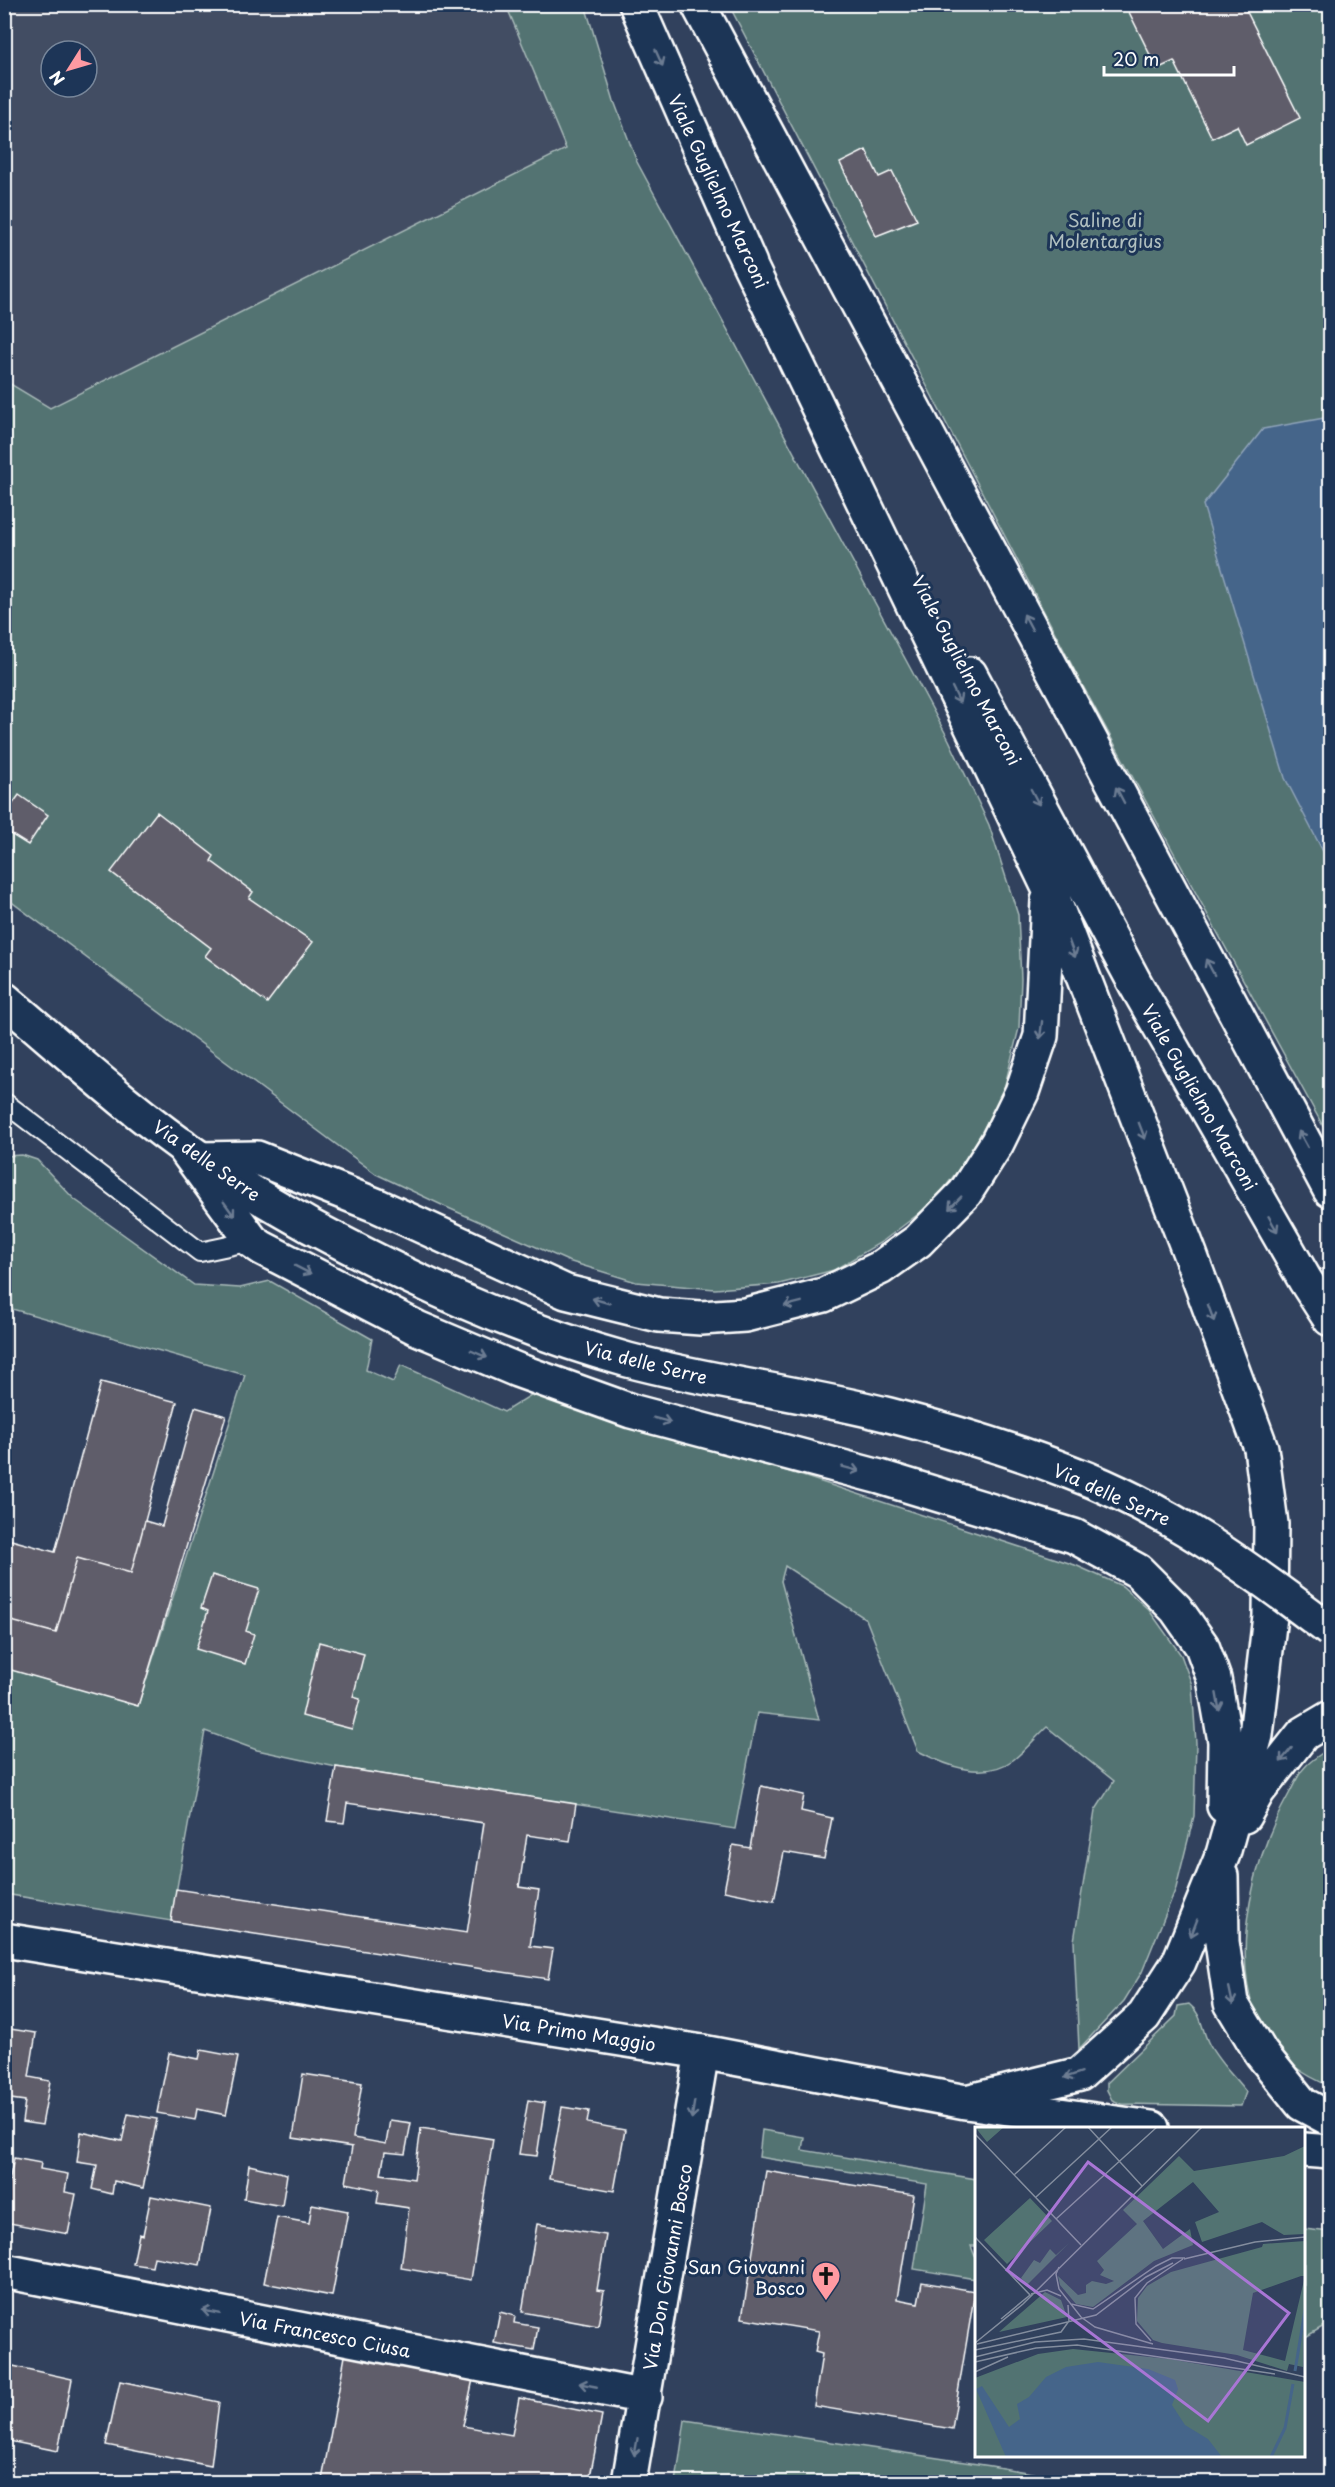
<svg xmlns="http://www.w3.org/2000/svg" width="1335" height="2487" viewBox="0 0 1335 2487" font-family="'Playpen Sans',sans-serif">
<style>
.built{fill:#434d64;fill-rule:evenodd}
.green{fill:#527372;stroke:#a8b9b8;stroke-width:1.5}
.water{fill:#45658a;stroke:#8fa3b9;stroke-width:1.5}
.building{fill:#5f5d6a;stroke:#fff;stroke-width:1.5}
.lines{fill:none;stroke-linecap:round;stroke-linejoin:round}
.service-casing{stroke:#fff;stroke-width:22}
.minor-casing{stroke:#fff;stroke-width:38}
.tertiary-casing{stroke:#fff;stroke-width:38}
.secondary-casing{stroke:#fff;stroke-width:38}
.service{stroke:#1d3557;stroke-width:18}
.minor{stroke:#1d3557;stroke-width:33}
.tertiary{stroke:#1d3557;stroke-width:33}
.secondary{stroke:#1d3557;stroke-width:33}
.tertiary-bridge-casing{stroke:#fff;stroke-width:38;stroke-linecap:butt}
.tertiary-bridge{stroke:#1d3557;stroke-width:33}
.oneway{stroke:#6c7c92}
.labels{text-anchor:middle;dominant-baseline:central;stroke-width:6;stroke-linejoin:round;paint-order:stroke}
.street-label{font-size:18px;fill:#fff;stroke:#1d3557}
.park-label{font-size:18px;fill:#b1c0c0;stroke:#1d3557}
.poi-label{font-size:18px;fill:#fff;stroke:#1d3557;text-anchor:end}
.inset-river{fill:none;stroke:#45658a;stroke-width:3}
.inset-road{fill:none;stroke:#838d9e;stroke-width:1.5}
.view{fill:#a976d5;fill-opacity:0.15;stroke:#a976d5;stroke-width:3}
.inset-edge{fill:none;stroke:#fff;stroke-width:3}
</style>
<rect width="100%" height="100%" fill="#31415d"/>
<filter id="ink" filterUnits="userSpaceOnUse"><feTurbulence type="fractalNoise" baseFrequency=".0167" numOctaves="2"/><feDisplacementMap in="SourceGraphic" scale="12" xChannelSelector="R" yChannelSelector="G"/><feConvolveMatrix kernelMatrix="1 2 1 2 8 2 1 2 1" color-interpolation-filters="sRGB"/></filter>
<g filter="url(#ink)">
<path class="built" d="M4 5H506L566 149 50 408 5 380ZM51 51H87V87H51Z"/>
<path class="green" d="M506 5H585L614 101 637 162 949 740 989 825 1018 915 1021 979 1019 1028 1003 1093 968 1157 934 1202 883 1241 834 1270 779 1284 715 1289 636 1282 568 1261 446 1207 376 1174 5 897 4 380 50 408 566 149Z
M729 5H1330V1139L1078 677Z
M22 1155 37 1160 74 1199 194 1285 240 1288 270 1281 372 1339 366 1370 393 1382 401 1365 504 1412 534 1393 809 1478 1075 1565 1122 1586 1149 1610 1181 1655 1192 1685 1196 1743 1194 1816 1176 1888 1142 1972 1124 2001 1079 2049 1074 1941 1095 1811 1114 1781 1047 1727C1036 1737 1025 1751 1013 1760 983 1781 947 1766 918 1751L866 1619 785 1566 781 1581 819 1720 757 1713 735 1829 336 1767 257 1750 205 1731 171 1921 5 1894V1668L138 1705 245 1375 5 1307 4 1156Z
M1330 1747V2086C1305 2076 1278 2058 1263 2034 1259 2028 1257 2020 1255 2013 1231 1947 1255 1854 1289 1794 1294 1785 1298 1774 1305 1767 1312 1759 1322 1754 1330 1747Z
M1189 2004C1202 2014 1201 2027 1208 2042 1217 2061 1233 2075 1246 2092L1241 2106 1122 2104 1112 2100 1107 2090V2083L1176 2016 1178 2006Z
M762 2130 804 2137 802 2150 976 2179V2246H971L976 2259V2279L914 2269 927 2184 759 2157Z
M1304 2229 1330 2232V2282L1324 2326 1304 2338Z
M685 2420 991 2466 1083 2482H676Z"/>
<path class="water" d="M1330 417V865L1285 778 1203 505 1263 429Z"/>
<path class="building" d="M1139 4H1243L1300 118 1246 145 1237 126 1212 138 1174 61 1157 69 1128 10Z
M866 150 879 177 892 171 917 220 876 236 840 163Z
M19 795 48 815 28 845 4 830V816Z
M157 812 214 856 211 861 253 892 249 898 313 942 267 1003 205 956 211 948 111 872Z
M101 1382 177 1402 131 1573 77 1558 56 1633 4 1619V1538L55 1552Z
M195 1407 226 1416 138 1706 4 1668V1619L56 1633 77 1558 131 1573 145 1521 162 1526Z
M212 1575 259 1589 246 1631 254 1634 245 1664 196 1649 208 1611 201 1608Z
M319 1642 364 1654 353 1697 360 1699 352 1729 302 1716Z
M336 1767 576 1804 570 1841 527 1835 519 1887 539 1890 530 1946 553 1949 548 1979 171 1921 176 1889 467 1933 484 1823 347 1803 344 1823 327 1821Z
M761 1786 804 1795 801 1811 832 1818 824 1859 784 1852 774 1901 724 1891 733 1845 750 1848Z
M4 2028 36 2033 29 2077 50 2081 42 2125 22 2122 25 2101 4 2098Z
M201 2050 238 2057 226 2115 197 2109 195 2120 157 2113 169 2053 199 2059Z
M303 2074 362 2083 353 2138 386 2144 390 2120 411 2123 405 2154 385 2152 381 2174 414 2179 421 2128 493 2139 471 2280 401 2268 409 2208 377 2203 379 2190 346 2183 352 2147 293 2138Z
M528 2100 545 2103 537 2156 519 2154Z
M562 2107 589 2111 587 2123 625 2130 614 2191 549 2179Z
M128 2114 157 2119 143 2188 114 2181 112 2194 92 2189 97 2165 77 2162 81 2132 122 2141Z
M14 2158 41 2163 40 2169 68 2174 65 2192 76 2194 68 2234 4 2222V2205Z
M249 2165 287 2174 282 2206 244 2199Z
M766 2171 914 2195 897 2299 918 2303 922 2282 975 2291 952 2429 814 2406 822 2354 815 2352 819 2331 742 2318Z
M151 2196 211 2208 200 2265 154 2257 152 2267 133 2264 139 2234 143 2235Z
M312 2204 348 2211 332 2296 264 2283 277 2217 309 2223Z
M537 2224 606 2235 597 2290 604 2291 598 2326 522 2312Z
M500 2312 515 2316 514 2323 538 2327 534 2350 494 2343Z
M345 2356 473 2379 463 2426 512 2435 519 2398 602 2415 589 2482H518L505 2480 504 2482H334L322 2480Z
M4 2364 72 2379 58 2451 4 2440Z
M120 2381 219 2402 211 2466 106 2445Z"/>
<g class="lines">
<g class="service-casing">
<path id="service" d="M4 1102 200 1252 252 1241"/>
</g>
<g class="minor-casing">
<path id="minor" d="M4 2271 645 2397
M629 2482 702 2052"/>
</g>
<g class="tertiary-casing">
<path id="tertiary" d="M4 999C69 1054 131 1111 201 1159 236 1184 273 1205 310 1226"/>
</g>
<g class="secondary-casing">
<path id="secondary" d="M636 4 750 264
M698 4 1330 1190
M740 245 1049 888 1190 1254 1261 1448 1271 1524 1270 1616 1256 1735 1223 1854 1179 1962 1144 2016 1080 2074 966 2102
M970 674 1136 985 1305 1280 1330 1319
M182 1145 252 1241 262 1248 417 1328 517 1370 631 1411 880 1477 1074 1536 1138 1571 1176 1609 1202 1646 1214 1679 1225 1741 1224 1806
M199 1159 257 1158 378 1206 566 1292 659 1315 701 1318 745 1315 824 1295 880 1268 918 1241 965 1193 997 1143 1022 1092 1041 1036 1048 901
M1244 1816 1258 1791 1303 1734 1330 1718
M1221 1876 1222 1942 1231 2003 1261 2053 1302 2104 1330 2119
M4 1940 702 2052 966 2102 1152 2128
M1304 2150 1330 2152"/>
</g>
<use href="#service" class="service"/>
<use href="#minor" class="minor"/>
<use href="#tertiary" class="tertiary"/>
<use href="#secondary" class="secondary"/>
<g class="tertiary-bridge-casing">
<path id="tertiary-bridge" d="M310 1226C411 1280 518 1330 628 1360 714 1383 803 1393 889 1415 947 1430 1014 1450 1070 1472 1166 1508 1249 1568 1330 1630"/>
</g>
<use href="#tertiary-bridge" class="tertiary-bridge"/>
</g>
<defs><path id="oneway-shaft" d="M-6 0H5M1.5-3L5.5 0L1.5 3" fill="none" stroke-width="1.6" stroke-linecap="round" stroke-linejoin="round" transform="scale(1.5)"/></defs>
<g class="oneway">
<use href="#oneway-shaft" transform="translate(659 58) rotate(66)"/>
<use href="#oneway-shaft" transform="translate(1028 622) rotate(-118)"/>
<use href="#oneway-shaft" transform="translate(956 695) rotate(64)"/>
<use href="#oneway-shaft" transform="translate(1120 795) rotate(-118)"/>
<use href="#oneway-shaft" transform="translate(1035 797) rotate(62)"/>
<use href="#oneway-shaft" transform="translate(1072 949) rotate(69)"/>
<use href="#oneway-shaft" transform="translate(1210 967) rotate(-118)"/>
<use href="#oneway-shaft" transform="translate(1041 1030) rotate(97)"/>
<use href="#oneway-shaft" transform="translate(1142 1131) rotate(69)"/>
<use href="#oneway-shaft" transform="translate(1303 1139) rotate(-119)"/>
<use href="#oneway-shaft" transform="translate(955 1203) rotate(134)"/>
<use href="#oneway-shaft" transform="translate(229 1209) rotate(54)"/>
<use href="#oneway-shaft" transform="translate(1273 1224) rotate(60)"/>
<use href="#oneway-shaft" transform="translate(303 1270) rotate(27)"/>
<use href="#oneway-shaft" transform="translate(601 1301) rotate(-164)"/>
<use href="#oneway-shaft" transform="translate(793 1304) rotate(166)"/>
<use href="#oneway-shaft" transform="translate(1211 1313) rotate(70)"/>
<use href="#oneway-shaft" transform="translate(479 1354) rotate(23)"/>
<use href="#oneway-shaft" transform="translate(662 1420) rotate(15)"/>
<use href="#oneway-shaft" transform="translate(851 1469) rotate(15)"/>
<use href="#oneway-shaft" transform="translate(1218 1702) rotate(80)"/>
<use href="#oneway-shaft" transform="translate(1286 1755) rotate(129)"/>
<use href="#oneway-shaft" transform="translate(1194 1928) rotate(111)"/>
<use href="#oneway-shaft" transform="translate(1231 1996) rotate(78)"/>
<use href="#oneway-shaft" transform="translate(1073 2075) rotate(162)"/>
<use href="#oneway-shaft" transform="translate(693 2110) rotate(99)"/>
<use href="#oneway-shaft" transform="translate(211 2312) rotate(-169)"/>
<use href="#oneway-shaft" transform="translate(588 2385) rotate(-169)"/>
<use href="#oneway-shaft" transform="translate(636 2447) rotate(100)"/>
</g>
</g>
<defs>
<g id="church-pin" transform="scale(1.5)"><path d="M0 17L-7.5 6A9.5 9.5 0 1 1 7.5 6Z" fill="#ff9aa2" stroke="#1d3557"/><path d="M-1.2-6h2.4v3.5h3.3v2.4h-3.3V6h-2.4V-.1h-3.3v-2.4h3.3Z" fill="#111"/></g>
</defs>
<g fill-rule="evenodd">
<use href="#church-pin" x="826" y="2276"/>
</g>
<g class="labels">
<g class="street-label">
<text transform="translate(719 191) rotate(65)">Viale Guglielmo Marconi</text>
<text transform="translate(967 670) rotate(62)">Viale Guglielmo Marconi</text>
<text transform="translate(1200 1097) rotate(60)">Viale Guglielmo Marconi</text>
<text transform="translate(207 1160) rotate(35)">Via delle Serre</text>
<text transform="translate(646 1362) rotate(14)">Via delle Serre</text>
<text transform="translate(1112 1494) rotate(24)">Via delle Serre</text>
<text transform="translate(579 2032) rotate(9)">Via Primo Maggio</text>
<text transform="translate(667 2267) rotate(-80)">Via Don Giovanni Bosco</text>
<text transform="translate(325 2334) rotate(11)">Via Francesco Ciusa</text>
</g>
<g class="park-label">
<text x="1105" y="219">Saline di<tspan x="1105" dy="21">Molentargius</tspan></text>
</g>
<g class="poi-label">
<text x="805" y="2266">San Giovanni<tspan x="805" dy="21">Bosco</tspan></text>
</g>
</g>
<g transform="translate(975 2127)">
<rect width="330" height="330" fill="#31415d"/>
<path d="M0 0H29L12 15ZM330 19V107L309 108 287 95 227 115 220 95 244 85 218 55 168 94 188 122 215 102 218 118 179 134 118 180 101 177 85 158 83 149 103 168 111 166V158L117 154 131 157 139 154 125 148 129 143 122 134 162 97 148 83 204 29 219 44 309 29ZM55 71 77 94 32 137 9 113ZM330 114 328 240 314 237 312 244 262 228 187 216 178 213 162 194 163 171 172 159 196 145 287 120 288 117ZM326 149H330L310 234 268 223 278 166ZM94 116 52 158 46 151 59 133 65 136 75 122 81 128ZM70 165 86 173 92 190 24 205ZM98 222 194 232 330 255V330H0V251L63 227Z" fill="#527372" fill-rule="evenodd"/>
<path d="M123 235 173 242 200 253 203 262 197 278 210 298 233 312 247 330H31L1 262 7 259 34 300 45 292 42 277 54 270 71 250 91 240Z" fill="#45658a"/>
<path class="inset-river" d="M320 244 330 183M296 330 310 301 318 257"/>
<path class="inset-road" d="M113 0 167 59M0 7 106 118M39 48 91 0M61 70 137 0M81 92 182 0M0 110 55 168 26 192M209 132 280 115 330 110M84 140 81 147 84 162 106 190 120 200 178 217M56 167 72 163 86 169M96 177 118 182 181 139 197 131H210M176 214 161 197 160 171 172 156 208 132M0 216 48 177 227 0M2 217 121 188 171 150 198 136M0 223 86 205 94 194 93 178M0 230 60 215 109 212 249 231 330 250M0 235 61 221 102 218 300 247M0 245 33 230"/>
<path class="view" d="M113 35 314 186 233 294 32 143Z"/>
<rect width="330" height="330" class="inset-edge"/>
</g>
<rect width="1335" height="2487" fill="none" stroke="#1d3557" stroke-width="24"/>
<rect x="12" y="12" width="1311" height="2463" fill="none" stroke="#fff" stroke-width="2" filter="url(#ink)"/>
<g transform="translate(69 69) rotate(233)"><circle r="28" fill="#1d3557" stroke="#77869a" stroke-width="1.5"/>
<path d="M0-4.5L10 22L0 15L-10 22Z" fill="#ff9aa2"/>
<text y="-9" font-size="16" font-weight="bold" text-anchor="middle" fill="#ffffff">N</text>
</g>
<path d="M1104 66v9h130v-9" fill="none" stroke="#ffffff" stroke-width="3"/>
<text x="1113" y="66" font-size="18" fill="#ffffff" stroke="#1d3557" stroke-width="4.5" paint-order="stroke">20 m</text>
</svg>
